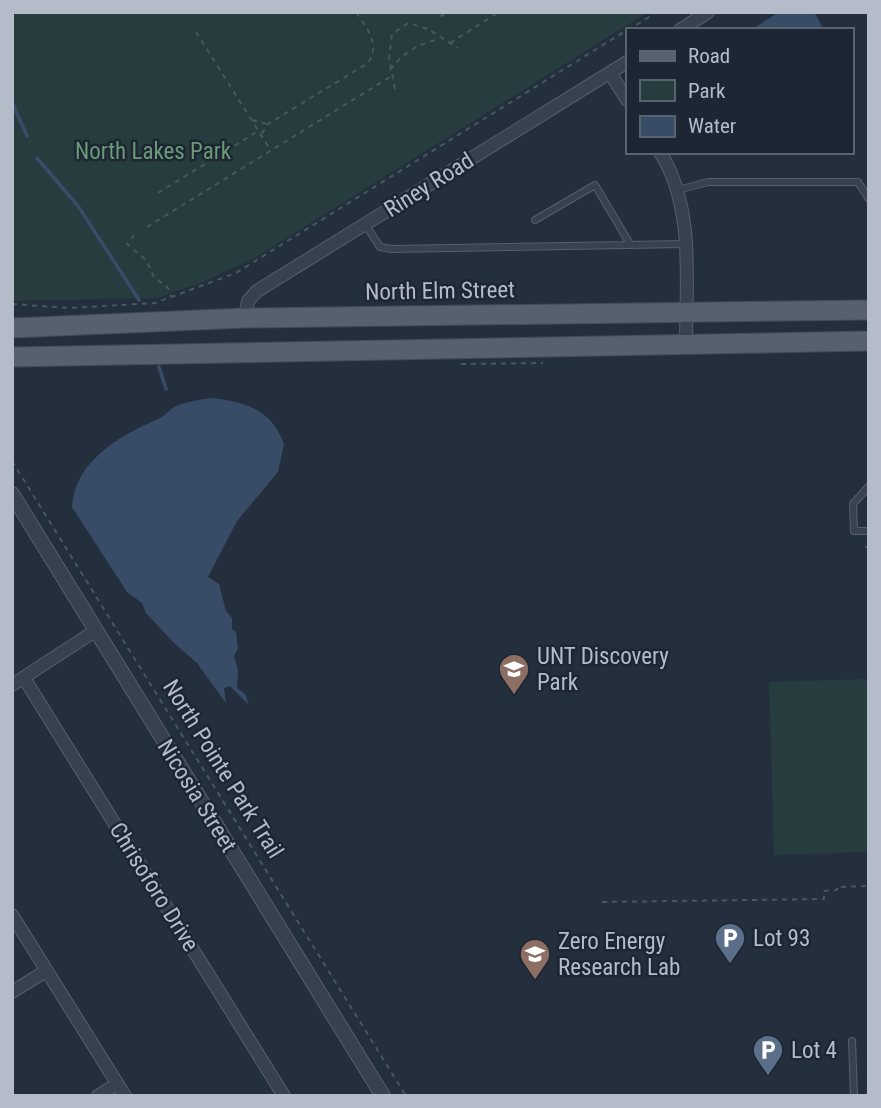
<svg xmlns="http://www.w3.org/2000/svg" width="881" height="1108" viewBox="0 0 881 1108" font-family="'Roboto Condensed',sans-serif">
<style>
.green{fill:#263c3f}
.water{fill:#394c67}
.lines{fill:none;stroke-linecap:round;stroke-linejoin:round}
.stream{stroke:#394c67;stroke-width:3.5}
.service-casing{stroke:#565f6c;stroke-width:8}
.minor-casing{stroke:#565f6c;stroke-width:14}
.tertiary-casing{stroke:#565f6c;stroke-width:16}
.primary-casing{stroke:#414a57;stroke-width:21}
.path{stroke:#44595c;stroke-width:2;stroke-dasharray:5 5;stroke-linecap:butt}
.service{stroke:#38414e;stroke-width:6}
.minor{stroke:#38414e;stroke-width:12}
.tertiary{stroke:#38414e;stroke-width:14}
.primary{stroke:#56606e;stroke-width:19}
.labels{text-anchor:middle;dominant-baseline:central;stroke-width:5;stroke-linejoin:round;paint-order:stroke}
.park-label{font-size:23px;fill:#6b9a76;stroke:#1d2633}
.street-label{font-size:23px;fill:#b4bcc9;stroke:#1d2633}
.poi-label{font-size:23px;fill:#b4bcc9;stroke:#1d2633;text-anchor:start}
</style>
<rect width="100%" height="100%" fill="#242f3e"/>
<path class="green" d="M12 12H648L256 257 200 283 157 298 12 301Z
M868 679 869 852 774 855 769 682Z"/>
<path class="water" d="M779 12H814L824 30H751Z
M213 398C247 403 271 409 284 444L278 472 237 521 208 577 219 584 226 611 232 618V629L236 632 238 648 234 656 238 670 237 688 245 694 249 705 230 686 224 688 226 703 197 663 174 643 146 613 142 603 127 592 72 507C74 462 120 435 158 419 165 416 170 409 176 406 187 402 201 399 213 398Z"/>
<g class="lines">
<path class="stream" d="M12 102 27 136
M37 158 78 206 139 300
M159 367 166 389"/>
<g class="service-casing">
<path id="service" d="M678 190 708 182H858L869 199
M535 220 595 185 630 244
M365 224 380 247 392 249 685 244
M869 486 853 504 854 531H869
M852 1041 854 1096"/>
</g>
<g class="minor-casing">
<path id="minor" d="M680 30 708 12
M610 73 627 100
M660 152C695 207 686 282 686 345
M245 318 248 301 257 291 627 62
M24 678 284 1096
M12 685 95 631
M12 915 125 1096
M12 992 46 971
M98 1096 117 1084"/>
</g>
<g class="tertiary-casing">
<path id="tertiary" d="M12 494 383 1096"/>
</g>
<g class="primary-casing">
<path id="primary" d="M12 328 245 318 869 310
M12 357 869 341"/>
</g>
<path class="path" d="M431 12 440 16 451 12
M628 30 657 12
M196 32 270 149
M450 43 499 12
M390 70C405 51 418 44 440 39
M395 89 389 58 392 34 408 23 428 29 458 48
M252 120 267 124
M158 193 255 133 263 132 268 124 368 63C381 44 367 29 356 12
M147 227 390 77
M134 235 127 244 146 260 154 277 168 288 171 297
M12 304 69 308 155 303 236 273 627 30
M461 364 543 363
M12 461 406 1096
M865 547H869
M602 902 824 899V891L837 890V887L869 886"/>
<use href="#service" class="service"/>
<use href="#minor" class="minor"/>
<use href="#tertiary" class="tertiary"/>
<use href="#primary" class="primary"/>
</g>
<defs>
<g id="university-pin" transform="scale(1.575)"><path d="M0 17L-7.5 6A9.5 9.5 0 1 1 7.5 6Z" fill="#8d6e63" stroke="#1d2633"/><path d="M0-5L7-2L0 1L-7-2ZM-4 1L0 2.5L4 1V4Q0 6-4 4Z" fill="#fff"/></g>
<g id="parking-pin" transform="scale(1.575)"><path d="M0 17L-7.5 6A9.5 9.5 0 1 1 7.5 6Z" fill="#5c6f8a" stroke="#1d2633"/><path d="M-3.5-5.5H1a3.5 3.5 0 0 1 0 7H-1V5.5H-3.5ZM-1-3.4V-.6H.8a1.4 1.4 0 0 0 0-2.8Z" fill="#fff"/></g>
</defs>
<g fill-rule="evenodd">
<use href="#university-pin" x="514" y="669"/>
<use href="#parking-pin" x="730" y="938"/>
<use href="#university-pin" x="535" y="954"/>
<use href="#parking-pin" x="768" y="1050"/>
</g>
<g class="labels">
<g class="park-label">
<text x="153" y="151">North Lakes Park</text>
</g>
<g class="street-label">
<text transform="translate(429 185) rotate(-32)">Riney Road</text>
<text transform="translate(440 291) rotate(-1)">North Elm Street</text>
<text transform="translate(223 769) rotate(58)">North Pointe Park Trail</text>
<text transform="translate(197 796) rotate(58)">Nicosia Street</text>
<text transform="translate(154 887) rotate(58)">Chrisoforo Drive</text>
</g>
<g class="poi-label">
<text x="537" y="656">UNT Discovery<tspan x="537" dy="26">Park</tspan></text>
<text x="753" y="938">Lot 93</text>
<text x="558" y="941">Zero Energy<tspan x="558" dy="26">Research Lab</tspan></text>
<text x="791" y="1050">Lot 4</text>
</g>
</g>
<rect width="881" height="1108" fill="none" stroke="#b4bcc9" stroke-width="28"/>
<rect x="626" y="28" width="228" height="126" fill="#1d2633" stroke="#59626f" stroke-width="2"/>
<rect x="640" y="51" width="35" height="10" fill="#56606e" stroke="#59626f" stroke-width="2"/>
<text x="688" y="63" font-size="21" fill="#b4bcc9">Road</text>
<rect x="640" y="80" width="35" height="21" fill="#263c3f" stroke="#59626f" stroke-width="2"/>
<text x="688" y="98" font-size="21" fill="#b4bcc9">Park</text>
<rect x="640" y="116" width="35" height="21" fill="#394c67" stroke="#59626f" stroke-width="2"/>
<text x="688" y="133" font-size="21" fill="#b4bcc9">Water</text>
</svg>
